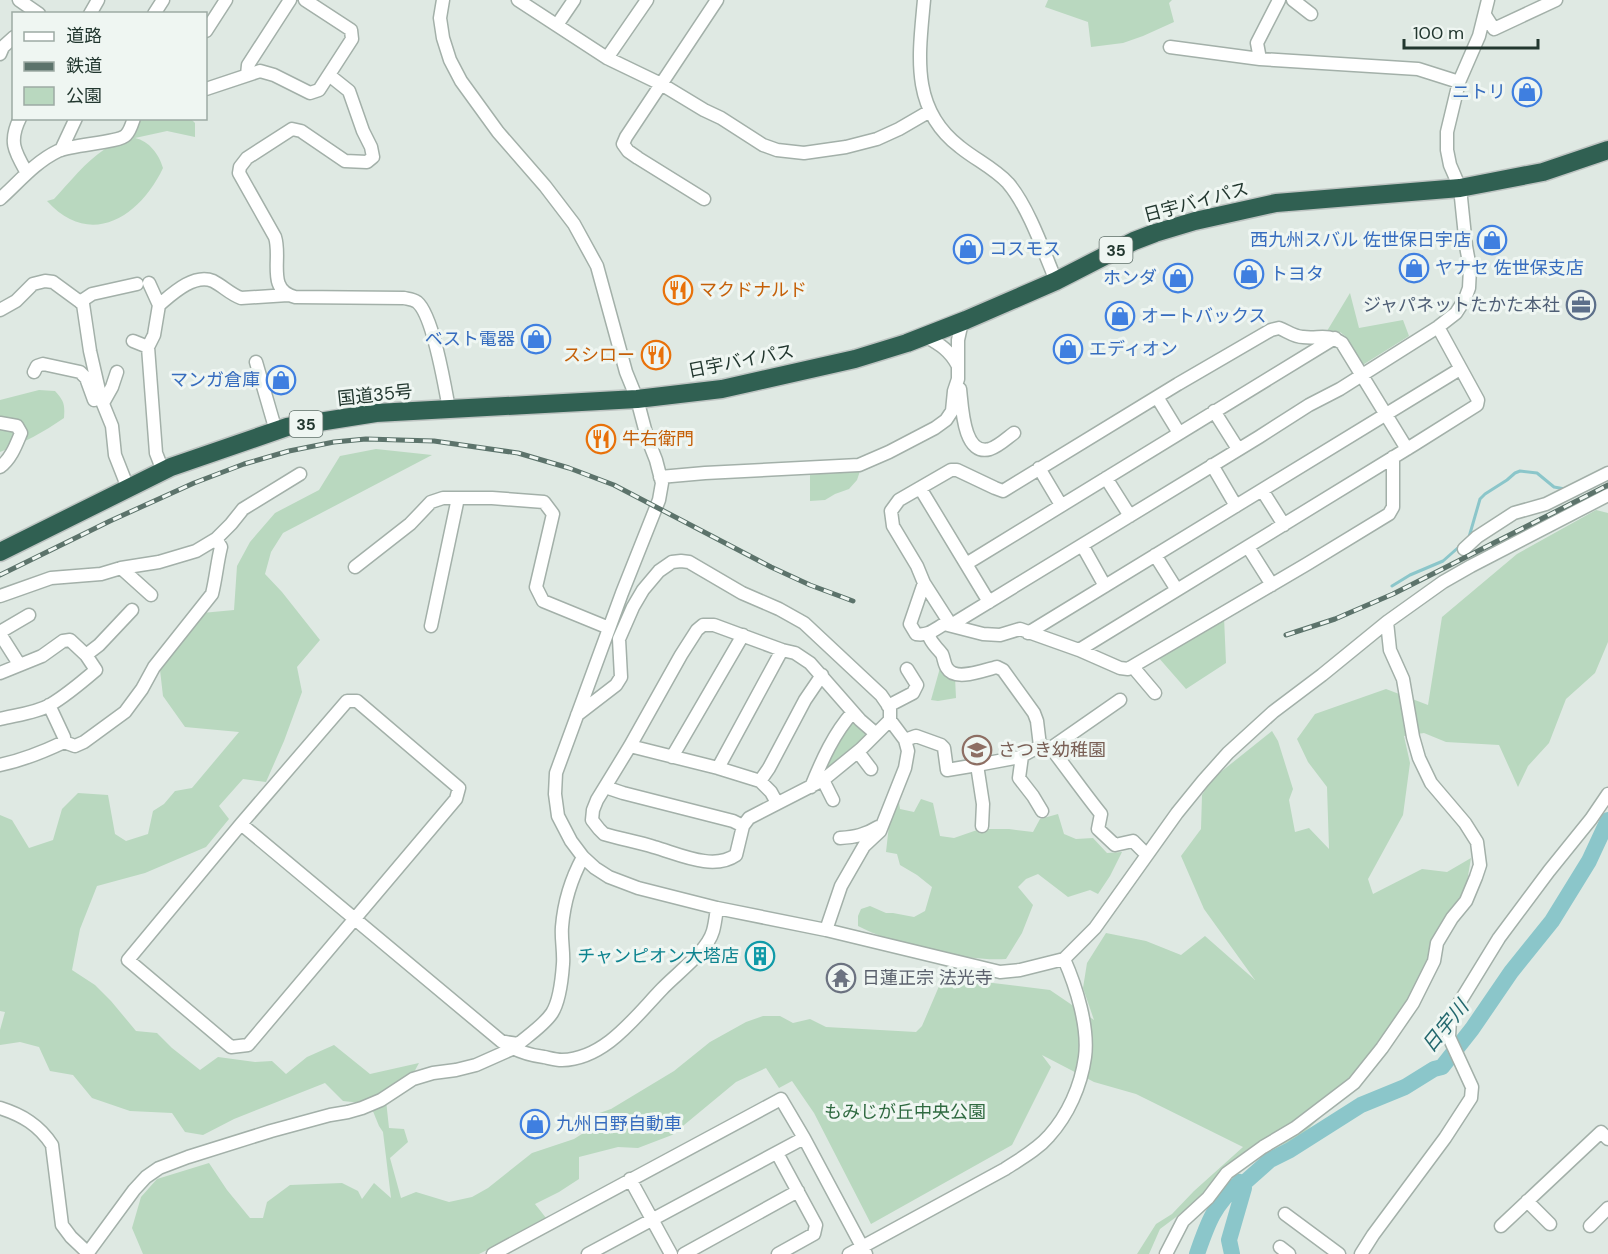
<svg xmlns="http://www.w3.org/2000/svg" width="1608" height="1254" viewBox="0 0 1608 1254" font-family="'DM Sans','Noto Sans JP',sans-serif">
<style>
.green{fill:#b9d8bf}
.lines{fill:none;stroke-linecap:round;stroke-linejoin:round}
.stream{stroke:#8bc6ca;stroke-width:3}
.river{stroke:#8bc6ca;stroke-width:16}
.minor-casing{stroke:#a3b0a9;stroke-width:15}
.highway-casing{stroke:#bdc3c1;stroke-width:21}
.minor{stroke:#fff;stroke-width:12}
.highway{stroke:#306052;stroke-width:18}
.rail-casing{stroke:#5c736b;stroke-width:5}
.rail{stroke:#eff6f2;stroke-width:3;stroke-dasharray:9;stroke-linecap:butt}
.labels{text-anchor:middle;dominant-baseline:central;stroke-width:6;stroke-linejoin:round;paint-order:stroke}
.shield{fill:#eff6f2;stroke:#60706a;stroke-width:1.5}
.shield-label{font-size:16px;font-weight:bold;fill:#22372f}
.shop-label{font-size:18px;fill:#366cbe;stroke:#eff6f2;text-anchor:start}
.street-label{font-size:18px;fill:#22372f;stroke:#eff6f2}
.food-label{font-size:18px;fill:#c56008;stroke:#eff6f2;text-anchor:start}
.service-label{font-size:18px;fill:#4e5e75;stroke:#eff6f2;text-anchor:end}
.education-label{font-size:18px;fill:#785e54;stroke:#eff6f2;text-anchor:start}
.culture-label{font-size:18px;fill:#0d838f;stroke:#eff6f2;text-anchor:end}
.worship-label{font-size:18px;fill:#5b616d;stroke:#eff6f2;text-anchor:start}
.park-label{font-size:18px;fill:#306a41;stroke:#eff6f2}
.water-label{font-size:20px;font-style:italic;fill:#22676d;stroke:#eff6f2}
</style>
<rect width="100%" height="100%" fill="#dfe9e3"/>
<path class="green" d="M1048 0H1172L1169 3 1174 22 1143 36 1123 43 1091 47 1088 22 1045 7Z
M141 119H191L195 123V137L167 131 135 138C149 141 159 154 163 168 140 217 90 249 47 201L54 199C70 182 85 162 105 149 113 143 123 141 132 139Z
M1350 293 1359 328 1403 320 1409 336 1361 366 1345 336 1340 332 1327 331Z
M39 390 55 391C64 401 65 404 64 418 44 432 23 443 0 452V400Z
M376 449 432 455 283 533 271 552 265 574 282 592 320 640 297 667 302 692 284 741 266 782 243 779 219 806 229 819 206 847 145 873 97 886 80 929 72 970 95 985 111 1001 136 1031 157 1033 172 1048 200 1070 218 1057 255 1062 272 1061 286 1074 307 1057 334 1045 370 1074 419 1063 413 1074 385 1091 389 1128 404 1129 408 1142 390 1158 401 1198 416 1192 449 1202 472 1197 488 1188 532 1153 574 1139 593 1127 588 1117 611 1109 674 1071 710 1042 746 1022 763 1016H780L793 1023 810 1019 826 1027 916 1032 922 1026 943 977 1050 990 1094 1020 1083 988 1087 963 1106 933 1146 941 1181 955 1205 936 1255 980 1204 909 1181 856 1201 829 1202 795 1212 779 1272 731 1278 741 1293 789 1289 800 1295 832 1309 828 1329 849 1327 787 1308 762 1297 739 1315 714 1386 689 1428 705 1442 617 1517 554 1596 510 1608 513V642L1595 673 1566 699 1549 743 1528 766 1518 787 1499 745 1446 742 1424 733 1404 736 1410 763 1403 815 1368 879 1373 894 1422 869 1447 872 1471 858 1467 882 1446 940 1372 1067 1301 1136 1258 1156 1160 1229 1149 1254H1137L1156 1224 1172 1214 1194 1191 1243 1147 1136 1094 1094 1082 1042 1055 1051 1067 1012 1145 871 1224 814 1113 792 1081 779 1088 766 1068 736 1082 672 1135 638 1148 618 1147 579 1157V1179L559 1192 535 1204 550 1223 505 1248 501 1243 479 1254H143L132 1228 141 1197 157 1179 209 1163 227 1190 250 1218H263L267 1202 290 1185 342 1183 358 1191 362 1199 374 1183 391 1198 383 1132 379 1126 370 1104 343 1101 325 1083 234 1119 203 1135 185 1132 172 1113 130 1111 92 1098 73 1075 50 1071 39 1047 20 1042 0 1045V1030L5 1012 0 1011V815L12 820 29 848 53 840 62 809 78 793 108 795 115 834 126 841 148 834 153 811 164 804 175 791 192 788 239 732 185 727 163 696 160 670 202 613 234 610 237 566 250 542 275 513 319 490 340 456Z
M860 471 857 480 849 489 835 494 825 500 810 501V473Z
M1224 617 1226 663 1186 689 1158 657Z
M940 668 955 677 956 698 938 701 931 700Z
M856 718 866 732 865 738 821 778C825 758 841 732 856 718Z
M898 796 900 809 914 812 921 799 933 803 940 836 954 838 980 829H1009L1033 832 1040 819 1058 814 1064 834 1076 839 1093 838 1107 853 1122 852 1110 876 1098 894 1090 890 1068 897 1038 874 1026 879 1018 887 1033 905 1022 933 1006 959C969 962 891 944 858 926V916L861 909 870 906 886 913H893L914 917 925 911 932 887 917 875 900 865 897 854 886 852 889 825Z"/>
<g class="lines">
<path class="stream" d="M1469 537 1480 499 1485 494 1507 480 1515 473 1520 471 1537 473 1554 487 1565 489
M1392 586 1410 575 1443 561 1460 546"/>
<path class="river" d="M1197 1254C1208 1222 1214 1205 1240 1182L1243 1184 1270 1160 1290 1150 1361 1105 1405 1087 1434 1069 1442 1067 1472 1029 1511 972 1552 921 1589 861 1608 820
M1232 1254 1229 1240 1244 1188 1243 1184"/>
<g class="minor-casing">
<path id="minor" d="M19 0 39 14
M443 0 440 18 443 38 450 60 461 81 498 132 545 186 574 224 597 266 626 372 637 399 647 437 656 460 662 483 659 500 622 593 556 773 555 794 558 816 571 841 583 857 595 868 609 877 638 888 717 908 826 930 1000 972 1020 970 1064 959 1095 928 1177 813 1203 781 1228 753 1273 712 1322 675 1387 622 1443 582 1471 566 1608 495
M518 0 607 58 661 84 704 110 721 118 763 145 777 150 804 153 846 147 877 139 899 129 930 111
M924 0C919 55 910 109 960 147 976 160 994 168 1008 183 1028 206 1044 252 1056 281
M1293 0 1311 14
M90 14 98 0
M154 14 163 0
M1485 15 1494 29 1556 0
M557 25 574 0
M206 31 226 0
M1170 47 1260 59 1418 69 1459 82
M0 54 3 47 14 37
M607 58 647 0
M1260 59 1257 43 1279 0
M247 75 248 65 290 0
M329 75 349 91 363 131 371 147 373 157 367 162 345 161 301 131 292 129 247 158 240 167 239 173 275 237C282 258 266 290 295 297L404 298C409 299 413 299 417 302 433 315 445 387 449 409
M206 89 260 71 274 75 310 93 319 90 352 39 351 30 305 0
M20 118C8 142 15 152 27 173
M61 150 76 118
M0 199C18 183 35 162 58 151 73 144 119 143 126 135 130 131 132 124 134 118
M704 199 638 158 628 151 623 144 626 137 717 0
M149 283 159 305C172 294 194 273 213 281 223 286 230 294 241 298L288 295
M80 302 92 294 137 284
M0 310 16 301 33 284 45 281 53 282 83 304 90 351 101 399 112 426 115 455 128 488
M925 336C939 344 950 350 958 366
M133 341 148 347 156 453 163 471
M148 347 154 335 159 305
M256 362 276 431
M34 372 37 366 43 364 80 372 86 378 94 400
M960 389C962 405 963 457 990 449 999 446 1007 438 1014 433
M1157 397 1179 433
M103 403 112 387 117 372
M1214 411 1238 449
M0 423 17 426 21 433C16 445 11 459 0 467
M1407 449 1342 343C1327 333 1319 339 1303 337 1294 337 1287 331 1279 328L1271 330 1178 384 1003 491 995 488 957 470H951L899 500 891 511 893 526 917 566 924 583 910 624 916 634C928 636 934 630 944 624L983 634 1000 635 1020 629 1079 650 1415 444 1477 405 1478 400 1438 327
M1212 465 1236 506
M1039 468 1061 505
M660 477 705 473 859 465 889 452 935 428 946 420 952 411 954 391 958 379V340L962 322
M1106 478 1130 516
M920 488 989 602
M1262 490 1284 525
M216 539 231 524 243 509 300 474
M1082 545 1105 586
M1248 547 1272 585
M1464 549 1477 537 1514 513 1546 504 1608 473
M1155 555 1177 590
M966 564 1335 338
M355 567 410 524 431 502 443 498H458
M121 568 151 595
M924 583 951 625
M0 596 51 578 101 574 121 568 159 562 196 551 216 539 221 547C217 563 216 578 212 594L154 667 142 689 125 712 84 742 75 746 64 742
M951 625 1259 437 1309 405 1340 389 1438 327 1456 313 1465 299 1469 288 1470 268 1466 246 1460 188 1450 165 1447 150V132L1459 82 1479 36 1488 0
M431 626 458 498H492L544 502 553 514 536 587 543 601 609 628
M0 632 29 615
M1028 633 1460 369
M0 634 19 664
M928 634C932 645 936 646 942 654 944 658 944 664 947 668 955 682 984 670 997 667L1003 670 1034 713 1037 721 1040 746 1051 748
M1079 650 1120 668 1128 669 1307 564 1389 514 1393 507V457
M1133 667 1155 693
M0 673 42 656 63 641 70 640 86 655 99 645 132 610
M1120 700 1051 748C1068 770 1084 793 1101 814L1098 829 1115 845 1133 841 1147 855
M347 701H357L459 788 456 799 248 1045 231 1047 128 960 241 824Z
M888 706 913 693 917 685 907 669
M577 715 616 685 621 677 619 639 633 607 643 590 659 571 672 562 681 561 689 562 742 593 779 609 804 623 881 695 890 708V720L905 740 908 751 905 768 880 831 864 846 841 886 826 930
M0 719C16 715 36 713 50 705 67 695 82 682 96 670L86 655
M875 733 860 720 810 663 795 653 782 650 714 625H703L697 630 681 655 630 746 597 800 593 810 592 820 599 829 604 834C621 839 638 842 654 847 679 854 713 871 736 855L743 826 749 818 823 780 861 749 890 720
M905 740 916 736 941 745 944 748 947 770 977 765
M630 746 718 768 760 781 771 792 777 803
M858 752 871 769
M1022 756 1019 778 1033 796 1042 811
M672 757 743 635
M0 765C23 760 43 752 64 742V737L49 705
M718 768 782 650
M823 780 833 800
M760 781 769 768 805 700 822 675
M605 787 623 793 733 821 743 826
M811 787C822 760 834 733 853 712
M241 824 501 1041C514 1050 528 1055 544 1057 549 1058 556 1060 562 1060 605 1059 635 1017 662 989 677 973 707 952 713 931 715 924 716 915 717 908
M982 826 983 804 977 765 1020 757 1040 746
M840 838C855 837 865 835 878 827
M505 1042 518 1044C529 1035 544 1025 552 1013 559 1002 562 978 563 964 564 952 561 939 562 927 564 902 571 879 583 857
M0 1108C22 1115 39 1125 52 1145L62 1225 71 1237 88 1253
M777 1153 816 1225 814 1234 778 1254
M630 1179 671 1254
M1527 1201 1550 1224
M1285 1214 1339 1254
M1501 1226 1601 1132 1608 1139
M1590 1226 1608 1208
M1280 1247 1289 1254
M87 1254 134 1190 146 1177 159 1168 188 1157 271 1131 330 1115 348 1112 362 1108 381 1100 413 1079 433 1073 456 1070 476 1065 512 1049
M493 1254 781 1099 804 1138 866 1254
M588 1254 804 1138
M684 1254 798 1191
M849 1254 1005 1169C1020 1159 1037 1150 1049 1136 1068 1115 1081 1086 1085 1057 1089 1027 1076 986 1064 959
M1166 1254 1183 1221 1208 1198 1227 1173 1263 1147 1295 1128 1354 1083 1382 1048 1413 1003 1434 961 1437 943 1452 918 1466 901 1476 877 1480 865 1477 842 1465 823 1431 783 1419 758 1413 737 1403 679 1390 650 1387 622
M1361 1254 1373 1235 1445 1138 1471 1098 1472 1087 1449 1037 1450 1018 1499 938 1549 871 1591 819 1608 794"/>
</g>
<g class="highway-casing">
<path id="highway" d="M0 552 171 467 287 427 376 413 637 399 722 389 855 359 907 343 966 320 1056 281 1134 241 1155 233 1195 221 1276 203 1460 188 1543 172 1608 150"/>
</g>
<use href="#minor" class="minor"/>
<use href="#highway" class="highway"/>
<g class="rail-casing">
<path id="rail" d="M0 575 110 521 194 483 244 464 289 451 334 442 366 439 434 441 518 453 569 468 614 485 771 567 810 585 853 601
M1286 635 1335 619 1393 594 1608 485"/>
</g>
<use href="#rail" class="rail"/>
</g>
<defs>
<g id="shop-ring" transform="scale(1.5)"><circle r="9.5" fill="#eff6f2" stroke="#3f7fe0" stroke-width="1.5"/><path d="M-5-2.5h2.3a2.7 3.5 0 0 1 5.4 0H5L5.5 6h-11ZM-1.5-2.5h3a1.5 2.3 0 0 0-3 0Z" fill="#3f7fe0"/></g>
<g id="restaurant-ring" transform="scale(1.5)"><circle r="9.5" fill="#eff6f2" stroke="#e8710a" stroke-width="1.5"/><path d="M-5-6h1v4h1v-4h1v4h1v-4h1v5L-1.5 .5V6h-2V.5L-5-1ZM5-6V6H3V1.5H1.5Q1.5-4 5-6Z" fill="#e8710a"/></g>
<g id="office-ring" transform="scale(1.5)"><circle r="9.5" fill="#eff6f2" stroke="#5c6f8a" stroke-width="1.5"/><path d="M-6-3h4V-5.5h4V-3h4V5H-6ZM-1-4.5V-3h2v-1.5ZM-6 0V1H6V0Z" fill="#5c6f8a"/></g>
<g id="school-ring" transform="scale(1.5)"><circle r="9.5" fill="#eff6f2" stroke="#8d6e63" stroke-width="1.5"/><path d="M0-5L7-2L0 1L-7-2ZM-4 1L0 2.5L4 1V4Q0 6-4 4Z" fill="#8d6e63"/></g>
<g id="building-ring" transform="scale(1.5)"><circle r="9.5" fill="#eff6f2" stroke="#0f9aa8" stroke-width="1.5"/><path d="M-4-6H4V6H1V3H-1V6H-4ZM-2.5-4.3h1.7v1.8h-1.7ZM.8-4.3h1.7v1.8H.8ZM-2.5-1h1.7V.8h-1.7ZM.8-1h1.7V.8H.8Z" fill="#0f9aa8"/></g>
<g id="temple-ring" transform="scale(1.5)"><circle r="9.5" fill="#eff6f2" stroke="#6b7280" stroke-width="1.5"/><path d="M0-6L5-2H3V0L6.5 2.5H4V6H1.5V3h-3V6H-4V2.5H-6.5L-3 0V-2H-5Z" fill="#6b7280"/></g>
</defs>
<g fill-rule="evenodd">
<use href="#shop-ring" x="1527" y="92"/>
<use href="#shop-ring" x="1492" y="240"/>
<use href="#shop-ring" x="968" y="249"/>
<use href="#shop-ring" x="1414" y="268"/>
<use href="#shop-ring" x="1249" y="274"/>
<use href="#shop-ring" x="1178" y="278"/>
<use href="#restaurant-ring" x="678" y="290"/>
<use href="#office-ring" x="1581" y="305"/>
<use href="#shop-ring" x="1120" y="316"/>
<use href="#shop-ring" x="536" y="339"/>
<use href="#shop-ring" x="1068" y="349"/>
<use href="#restaurant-ring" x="656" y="355"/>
<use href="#shop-ring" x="281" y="380"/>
<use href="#restaurant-ring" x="601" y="439"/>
<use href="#school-ring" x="977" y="750"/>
<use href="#building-ring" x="760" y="956"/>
<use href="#temple-ring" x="841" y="978"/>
<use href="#shop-ring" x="535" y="1124"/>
</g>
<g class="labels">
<g class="shield">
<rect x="1099.5" y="237" width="33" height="26" rx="4.5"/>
<rect x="289.5" y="411" width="33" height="26" rx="4.5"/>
</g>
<g class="shield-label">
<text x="1116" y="250">35</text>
<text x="306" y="424">35</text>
</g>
<g class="shop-label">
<text x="1506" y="92" text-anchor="end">ニトリ</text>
<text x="1471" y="240" text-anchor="end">西九州スバル 佐世保日宇店</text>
<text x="989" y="249">コスモス</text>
<text x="1435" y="268">ヤナセ 佐世保支店</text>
<text x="1270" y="274">トヨタ</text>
<text x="1157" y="278" text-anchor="end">ホンダ</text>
<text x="1141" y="316">オートバックス</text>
<text x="515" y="339" text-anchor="end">ベスト電器</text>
<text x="1089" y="349">エディオン</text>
<text x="260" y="380" text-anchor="end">マンガ倉庫</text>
<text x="556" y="1124">九州日野自動車</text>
</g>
<g class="street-label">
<text transform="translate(1196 202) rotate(-15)">日宇バイパス</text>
<text transform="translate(741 361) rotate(-11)">日宇バイパス</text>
<text transform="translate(375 395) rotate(-6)">国道35号</text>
</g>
<g class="food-label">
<text x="699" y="290">マクドナルド</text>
<text x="635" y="355" text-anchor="end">スシロー</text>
<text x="622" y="439">牛右衛門</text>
</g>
<g class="service-label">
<text x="1560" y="305">ジャパネットたかた本社</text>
</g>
<g class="education-label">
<text x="998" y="750">さつき幼稚園</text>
</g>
<g class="culture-label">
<text x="739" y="956">チャンピオン大塔店</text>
</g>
<g class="worship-label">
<text x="862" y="978">日蓮正宗 法光寺</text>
</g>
<g class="park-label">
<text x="905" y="1112">もみじが丘中央公園</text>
</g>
<g class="water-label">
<text transform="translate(1445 1026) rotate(-51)">日宇川</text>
</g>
</g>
<rect x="12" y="12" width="195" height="108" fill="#eff6f2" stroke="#9daaa4" stroke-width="1.5"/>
<rect x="24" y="32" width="30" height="9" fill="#ffffff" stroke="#9daaa4" stroke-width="1.5"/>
<text x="66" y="42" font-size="18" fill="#22372f">道路</text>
<rect x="24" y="62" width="30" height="9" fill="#5c736b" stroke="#9daaa4" stroke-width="1.5"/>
<text x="66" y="72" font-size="18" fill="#22372f">鉄道</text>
<rect x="24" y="87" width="30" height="18" fill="#b9d8bf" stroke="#9daaa4" stroke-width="1.5"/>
<text x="66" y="102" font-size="18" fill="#22372f">公園</text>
<path d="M1404 39v9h134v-9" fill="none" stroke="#22372f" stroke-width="3"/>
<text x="1413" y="39" font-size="18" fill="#22372f" stroke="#eff6f2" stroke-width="4.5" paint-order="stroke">100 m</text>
</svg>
